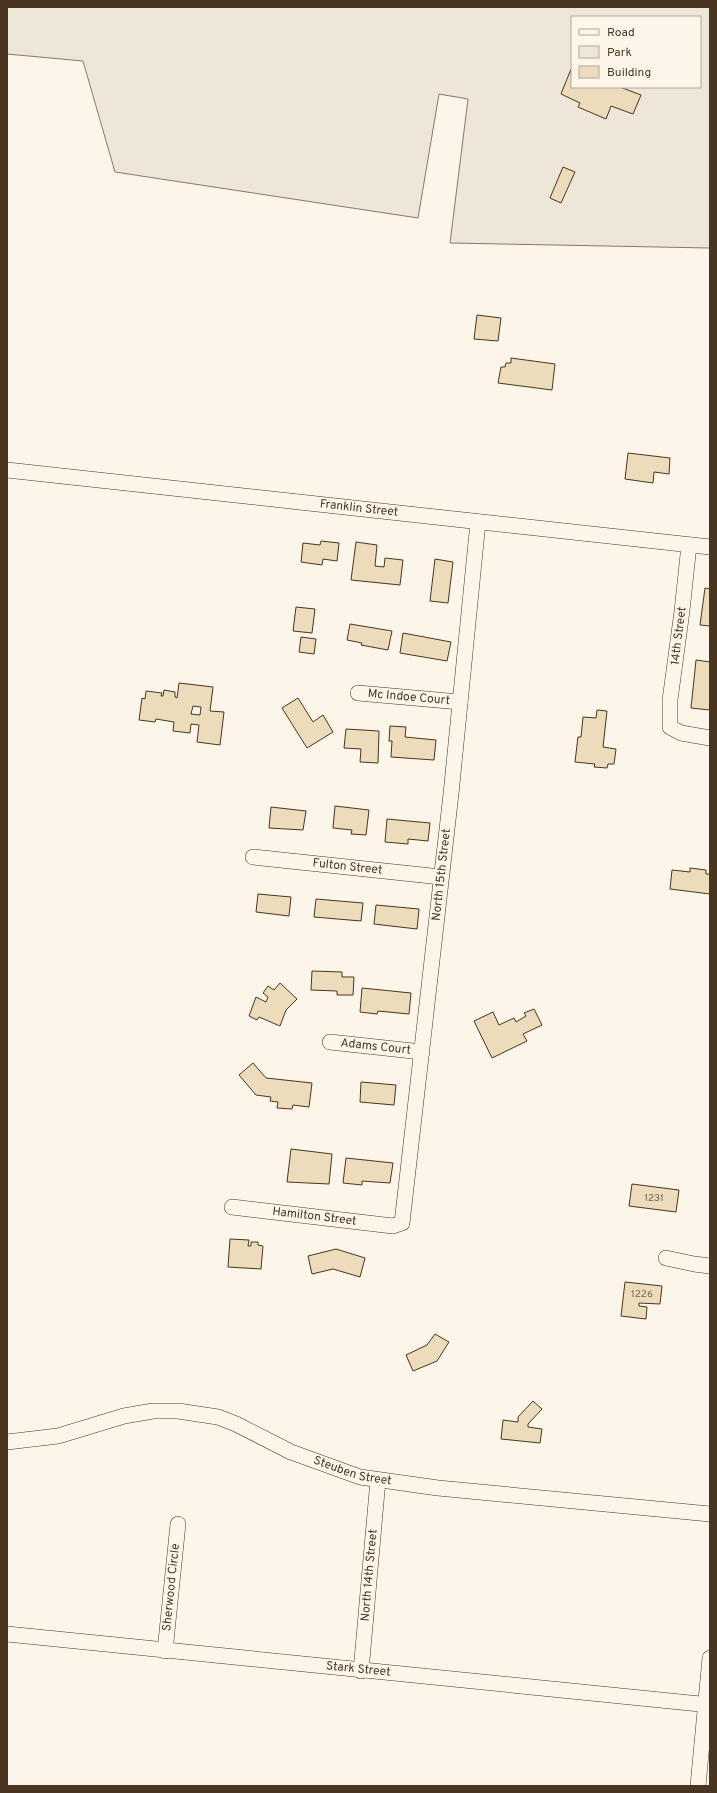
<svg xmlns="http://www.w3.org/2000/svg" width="717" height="1793" viewBox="0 0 717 1793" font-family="Overpass,sans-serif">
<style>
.green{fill:#ede6d9;stroke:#887966;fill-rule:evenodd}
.building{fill:#ecdcbc;stroke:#4a3520;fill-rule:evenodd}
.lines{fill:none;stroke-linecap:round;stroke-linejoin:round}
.minor-casing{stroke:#4a3520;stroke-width:16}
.minor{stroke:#fbf6e9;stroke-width:15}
.labels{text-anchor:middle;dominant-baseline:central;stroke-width:3;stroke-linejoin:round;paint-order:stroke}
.number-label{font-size:10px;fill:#725f47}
.street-label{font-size:12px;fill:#4a3520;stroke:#fbf6e9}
</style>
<rect width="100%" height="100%" fill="#fbf6e9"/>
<path class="green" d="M7 7H710V248L450 243 468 99 439 94 418 218 115 172 83 61 7 54ZM572 17H700V87H572Z"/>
<path class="building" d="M571 69 572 87H620L641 95 633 114 611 106 606 119 578 107 580 103 561 94Z
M563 167 575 172 561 203 550 198Z
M477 315 501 318 498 341 474 339Z
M511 358 555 364 552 390 498 383 501 367H505L506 363H511Z
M628 453 670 458 669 474 654 472 653 483 625 479Z
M321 541 339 543 337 561 323 559 322 565 301 562 303 543 320 545Z
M356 542 377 545 375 566 384 567 385 558 403 560 400 585 351 580Z
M435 559 453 562 448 603 430 601Z
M705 588 710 589V626L700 625Z
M296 607 315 609 312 633 293 631Z
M350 624 392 631 388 650 361 645 362 643 347 640Z
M403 633 451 642 447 661 400 653Z
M301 637 316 639 314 654 299 652Z
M696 660 710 662V710L691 708Z
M179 683 213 687 210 711 224 712 220 745 197 742 199 725 191 724 190 733 173 731 174 722 156 719 155 722 139 720 142 698 145 699 146 691 162 693 161 696H163L164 690 175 692V697L177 698ZM193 706 201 707 200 715 191 714Z
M298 698 313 722 323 715 333 732 307 748 282 708Z
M597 710 607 711 603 747 616 749 614 764H608L607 768 594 767 595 764 575 762 578 737H581L583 717 596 718Z
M390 726 406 727 405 737 436 740 434 760 391 757 392 741H389Z
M346 729 379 731 378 763 360 762 361 749 344 748Z
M335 806 369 810 366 835 351 834 352 830 333 828Z
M271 807 306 811 303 830 269 828Z
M387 819 430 823 428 841 408 839V844L385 842Z
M690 868 706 870V874H710V894L670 889 672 870 690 872Z
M258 894 291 897 289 916 256 912Z
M316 899 363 903 361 921 314 917Z
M376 905 419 909 417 929 374 924Z
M312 971 342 972V977H354L353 995H337V991L311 990Z
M280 983 297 999 286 1010 280 1026 259 1017 257 1020 249 1016 256 997 266 1002 268 997 263 993 268 986 274 990Z
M362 988 411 993 409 1014 378 1011 377 1014 360 1012Z
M534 1009 542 1025 523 1034 527 1041 492 1058 474 1021 493 1012 499 1025 514 1018 516 1022 526 1016 524 1013Z
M253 1063 266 1078 312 1083 309 1107 293 1105 292 1109 277 1108 278 1102 270 1101 271 1097 256 1095 239 1075Z
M361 1082 396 1085 394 1105 360 1102Z
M291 1149 332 1154 329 1184 287 1182Z
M346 1158 393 1163 390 1183 362 1181V1185L343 1183Z
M632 1184 679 1190 676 1212 629 1206Z
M230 1239 249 1240 248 1246H251V1242H258V1245L263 1246 261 1269 228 1267Z
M336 1249 365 1258 360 1277 333 1269 312 1274 308 1256Z
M625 1282 662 1286 660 1304 639 1303V1306L647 1307 646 1319 621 1316Z
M435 1334 449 1342 437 1361 413 1371 406 1355 427 1345Z
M533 1401 542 1409 528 1424V1427L542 1429 540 1443 501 1439 503 1420 518 1422V1417Z"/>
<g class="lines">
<g class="minor-casing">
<g id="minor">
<path id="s1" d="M7 470 710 547"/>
<path d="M689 545 682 611 670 700V727L681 733 710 738"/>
<path id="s2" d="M358 693 460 702"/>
<path id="s3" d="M253 857 441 877"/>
<path id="s4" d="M330 1042 422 1052"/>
<path id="s5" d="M232 1207 393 1226 402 1223 451 794 478 522"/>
<path d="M666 1258 694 1264 710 1266"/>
<path id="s6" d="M7 1442 58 1436 124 1416 153 1411H178L218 1417 236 1424 291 1452 360 1477 438 1488 710 1514"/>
<path id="s7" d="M7 1634 710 1705"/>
<path id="s8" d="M165 1651 178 1524"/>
<path id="s9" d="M361 1671 378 1480"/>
<path d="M698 1786 710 1658"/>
</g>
</g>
<use href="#minor" class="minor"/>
</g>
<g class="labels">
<g class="number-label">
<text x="654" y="1198">1231</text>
<text x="642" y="1294">1226</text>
</g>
<g class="street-label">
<text stroke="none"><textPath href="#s1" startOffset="354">Franklin Street</textPath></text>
<text transform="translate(679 636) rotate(-83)">14th Street</text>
<text stroke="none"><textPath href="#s2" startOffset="51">Mc Indoe Court</textPath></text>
<text stroke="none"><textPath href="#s3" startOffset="95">Fulton Street</textPath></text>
<text stroke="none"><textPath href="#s5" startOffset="522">North 15th Street</textPath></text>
<text stroke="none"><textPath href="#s4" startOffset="46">Adams Court</textPath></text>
<text stroke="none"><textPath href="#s5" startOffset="83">Hamilton Street</textPath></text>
<text stroke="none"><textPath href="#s6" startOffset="361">Steuben Street</textPath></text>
<text stroke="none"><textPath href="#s9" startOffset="96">North 14th Street</textPath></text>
<text stroke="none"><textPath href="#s8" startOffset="64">Sherwood Circle</textPath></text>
<text stroke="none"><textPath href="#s7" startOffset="353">Stark Street</textPath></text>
</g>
</g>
<rect width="717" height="1793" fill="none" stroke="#4a3520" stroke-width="16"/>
<rect x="571" y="16" width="130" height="72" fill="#fbf6e9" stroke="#b4a999"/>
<rect x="579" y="29" width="20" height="6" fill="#fbf6e9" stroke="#b4a999"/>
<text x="607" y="36" font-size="12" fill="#4a3520">Road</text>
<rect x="579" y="46" width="20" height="12" fill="#ede6d9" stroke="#b4a999"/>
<text x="607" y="56" font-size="12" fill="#4a3520">Park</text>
<rect x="579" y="66" width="20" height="12" fill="#ecdcbc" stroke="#b4a999"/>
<text x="607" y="76" font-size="12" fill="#4a3520">Building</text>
</svg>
